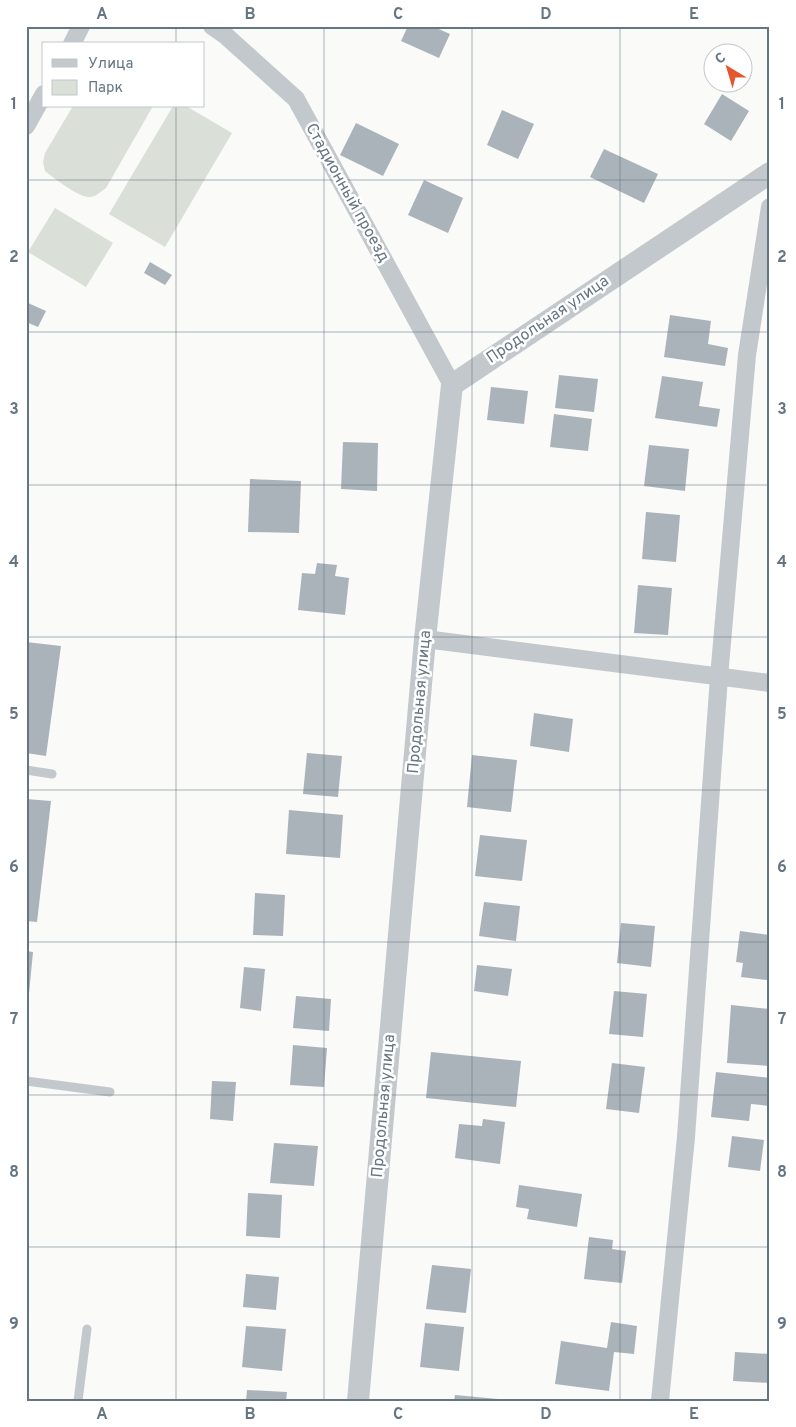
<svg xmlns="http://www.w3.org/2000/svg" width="796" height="1427" viewBox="0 0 796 1427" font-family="Overpass,sans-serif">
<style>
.green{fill:#dadfd7}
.building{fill:#aab3b9}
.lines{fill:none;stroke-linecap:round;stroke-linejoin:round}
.service{stroke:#c3c8cc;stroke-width:9}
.minor{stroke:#c3c8cc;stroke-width:18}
.tertiary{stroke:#c3c8cc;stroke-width:22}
.grid{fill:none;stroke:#657683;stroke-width:1;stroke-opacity:0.55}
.labels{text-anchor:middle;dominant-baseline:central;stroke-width:5;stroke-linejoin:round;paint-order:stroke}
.street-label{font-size:16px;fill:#657683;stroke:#fff}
.neatline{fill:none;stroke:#657683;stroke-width:2}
.grid-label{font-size:16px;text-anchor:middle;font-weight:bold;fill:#657683}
</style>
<rect width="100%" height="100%" fill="#fafaf8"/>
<path class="green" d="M73 106H153L106 188C100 192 95 198 88 197 77 196 54 178 45 171L43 162 45 153Z
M173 106H186L232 133 165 247 109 214Z
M55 208 113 243 86 287 28 252Z"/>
<path class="building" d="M408 26H432L450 34 439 58 401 41Z
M722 94 749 111 731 141 704 124Z
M502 110 534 124 518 159 487 145Z
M356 123 399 144 383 176 340 155Z
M604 149 658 174 644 203 590 177Z
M424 180 463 198 448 233 408 215Z
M150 262 172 275 165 285 144 273Z
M28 303 46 311 38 327 26 322Z
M670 315 711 321 708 344 728 348 725 366 664 357Z
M559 375 598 379 594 412 555 408Z
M662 376 703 382 699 406 720 409 717 427 655 418Z
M491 387 528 391 524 424 487 420Z
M554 414 592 419 588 451 550 447Z
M343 442 378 443 377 491 341 489Z
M649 445 689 449 685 491 644 486Z
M250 479 301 481 299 533 248 532Z
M646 512 680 515 676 562 642 559Z
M317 563 337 565 335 576 349 578 345 615 298 610 302 573 315 574Z
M638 585 672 588 668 635 634 633Z
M26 642 61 646 46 756 26 753Z
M534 713 573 719 569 752 530 746Z
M307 753 342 756 338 797 303 794Z
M472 755 517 760 511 812 467 807Z
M26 799 51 801 37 922 26 921Z
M289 810 343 815 340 858 286 854Z
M480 835 527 840 522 881 475 876Z
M255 893 285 895 283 936 253 935Z
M484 902 520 906 516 941 479 936Z
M621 923 655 926 651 967 617 963Z
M740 931 770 935V962L767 980 741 977 743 963 736 962Z
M26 951 33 952 28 1004H26Z
M477 965 512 969 508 996 474 991Z
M244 967 265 969 261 1011 240 1008Z
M614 991 647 994 643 1037 609 1034Z
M296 996 331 999 329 1031 293 1028Z
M731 1005 770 1009V1066L727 1063Z
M293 1045 327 1048 324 1087 290 1085Z
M431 1052 521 1061 516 1107 426 1098Z
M612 1063 645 1067 639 1113 606 1109Z
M716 1072 770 1078V1106L751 1104 749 1121 711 1117Z
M212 1081 236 1082 233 1121 210 1119Z
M483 1119 505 1122 500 1164 455 1158 459 1124 482 1126Z
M732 1136 764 1140 760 1171 728 1167Z
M274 1143 318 1146 314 1186 270 1183Z
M519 1185 582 1194 577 1227 527 1219 529 1209 516 1207Z
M248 1193 282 1195 280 1238 246 1236Z
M589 1237 613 1240 612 1249 626 1251 622 1283 584 1279Z
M432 1265 471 1269 466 1313 426 1309Z
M246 1274 279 1277 276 1310 243 1307Z
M611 1322 637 1326 634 1354 614 1352 609 1391 555 1384 561 1341 607 1348Z
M425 1323 464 1327 459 1371 420 1367Z
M246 1326 286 1329 282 1371 242 1367Z
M735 1352 770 1354V1383L733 1381Z
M247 1390 287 1392 286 1401H246Z
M455 1395 498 1399V1401H454Z"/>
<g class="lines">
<path class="service" d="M26 770 52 774
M26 1081 110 1092
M78 1401 87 1329"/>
<path class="minor" d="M212 26 225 35 296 99 452 385
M72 44 81 26
M26 126 44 94
M425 639 770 683
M660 1401 686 1137 719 677 747 355 770 207"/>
<path class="tertiary" d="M358 1401 425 639 452 385 770 173"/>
</g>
<path class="grid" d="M176 26V44M324 26V1401M472 26V1401M620 26V1401M176 106V1401M26 180H770M26 332H770M26 485H770M26 637H770M26 790H770M26 942H770M26 1095H770M26 1247H770"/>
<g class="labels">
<g class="street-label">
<text transform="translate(347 193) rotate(61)">Стадионный проезд</text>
<text transform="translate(548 320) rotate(-34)">Продольная улица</text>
<text transform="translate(420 702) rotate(-85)">Продольная улица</text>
<text transform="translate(384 1106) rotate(-85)">Продольная улица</text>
</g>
</g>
<rect width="796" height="1427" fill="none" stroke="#ffffff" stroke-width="55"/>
<rect x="42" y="42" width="162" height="65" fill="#ffffff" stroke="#c1c8cd"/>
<rect x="52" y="59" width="25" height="8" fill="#c3c8cc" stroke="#c1c8cd"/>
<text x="88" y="68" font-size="15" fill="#657683">Улица</text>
<rect x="52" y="80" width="25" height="15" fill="#dadfd7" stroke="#c1c8cd"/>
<text x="88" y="92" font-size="15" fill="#657683">Парк</text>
<g transform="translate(728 68) rotate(322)"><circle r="24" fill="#ffffff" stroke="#c1c8cd"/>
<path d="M0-4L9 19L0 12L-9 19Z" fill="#e4572e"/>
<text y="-8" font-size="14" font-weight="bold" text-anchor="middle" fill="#657683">С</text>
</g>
<rect x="28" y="28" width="740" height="1372" class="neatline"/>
<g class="grid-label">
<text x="102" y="19">A</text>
<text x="250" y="19">B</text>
<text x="398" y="19">C</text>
<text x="546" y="19">D</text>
<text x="694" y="19">E</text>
<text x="14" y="109">1</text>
<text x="782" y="109">1</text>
<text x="14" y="262">2</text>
<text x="782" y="262">2</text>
<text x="14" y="414">3</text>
<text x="782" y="414">3</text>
<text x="14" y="567">4</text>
<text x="782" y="567">4</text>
<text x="14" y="719">5</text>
<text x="782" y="719">5</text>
<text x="14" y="872">6</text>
<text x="782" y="872">6</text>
<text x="14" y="1024">7</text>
<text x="782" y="1024">7</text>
<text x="14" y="1177">8</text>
<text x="782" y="1177">8</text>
<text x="14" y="1329">9</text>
<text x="782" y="1329">9</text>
<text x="102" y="1419">A</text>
<text x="250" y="1419">B</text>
<text x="398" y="1419">C</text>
<text x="546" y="1419">D</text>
<text x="694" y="1419">E</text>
</g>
</svg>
